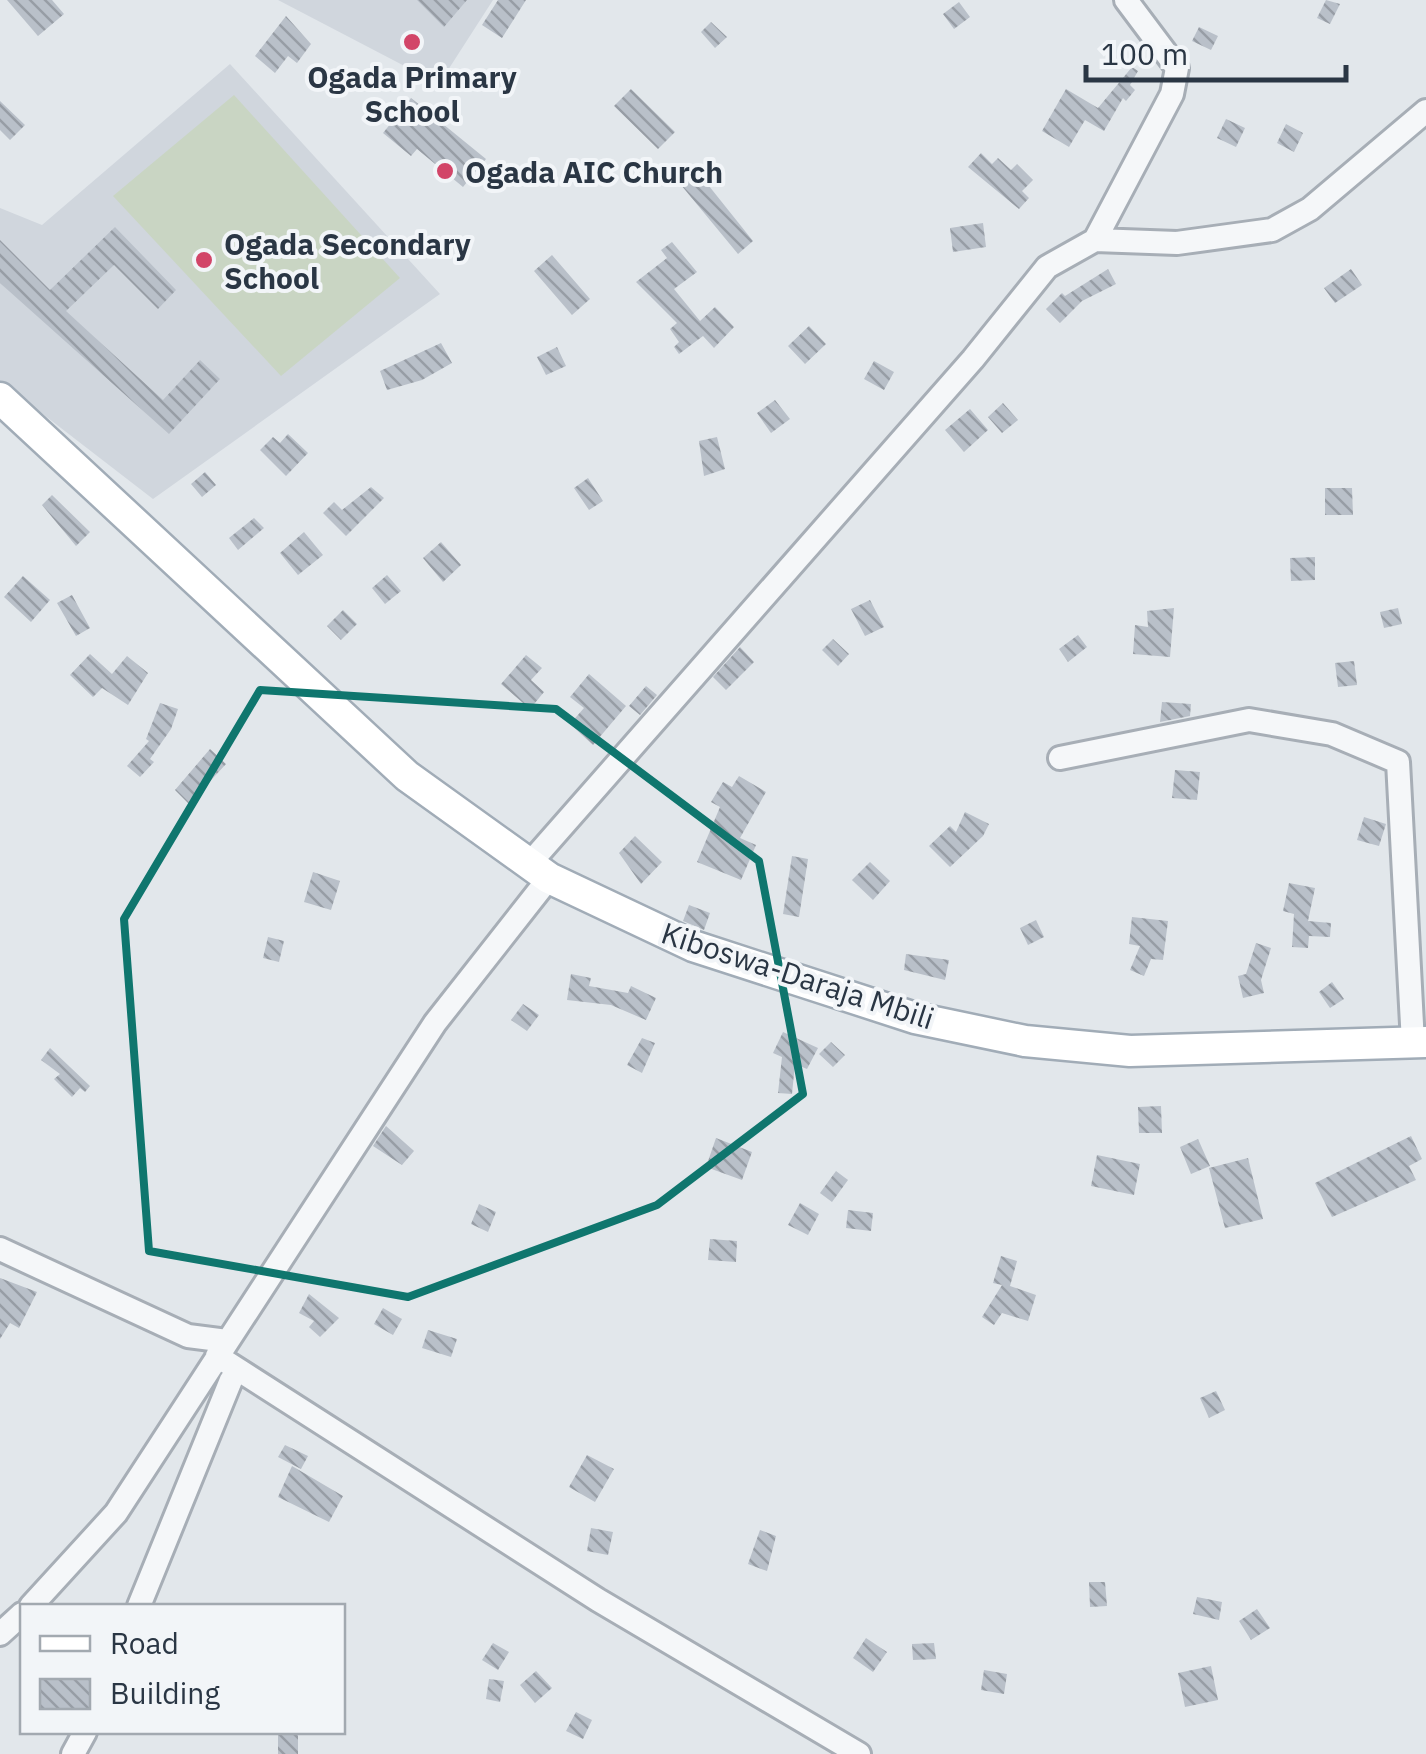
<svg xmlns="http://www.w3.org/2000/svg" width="1426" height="1754" viewBox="0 0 1426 1754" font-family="'IBM Plex Sans',sans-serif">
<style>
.built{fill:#d0d6dd}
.pitch{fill:#c9d5c3}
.building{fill:url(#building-back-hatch)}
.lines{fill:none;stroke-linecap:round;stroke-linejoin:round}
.minor-casing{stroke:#a7aeb6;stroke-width:28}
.major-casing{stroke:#a1acb7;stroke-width:35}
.minor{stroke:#f5f7f9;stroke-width:22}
.major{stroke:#fff;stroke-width:30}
.marked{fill:none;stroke:#0f766e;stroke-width:8;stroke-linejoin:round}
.poi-dot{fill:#d24568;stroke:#f2f5f8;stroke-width:4}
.labels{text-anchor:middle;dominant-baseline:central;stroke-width:8;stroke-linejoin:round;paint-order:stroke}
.poi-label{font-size:30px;font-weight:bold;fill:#2a3644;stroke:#f2f5f8;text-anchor:start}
.street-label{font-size:30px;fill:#2a3644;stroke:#f2f5f8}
</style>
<defs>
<pattern id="building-back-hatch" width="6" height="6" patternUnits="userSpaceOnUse" patternTransform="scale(2.5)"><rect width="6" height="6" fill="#b9c0c9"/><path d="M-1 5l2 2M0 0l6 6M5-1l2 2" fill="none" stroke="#979da5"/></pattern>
</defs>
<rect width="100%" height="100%" fill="#e2e7eb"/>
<path class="built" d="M278 0H493L439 84Z
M230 64 440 294 153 499 0 381V208L42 225Z"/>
<path class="pitch" d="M234 95 400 278 281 376 113 196Z"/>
<path class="building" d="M7 0H52L64 14 38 36Z
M417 0H467L444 27Z
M498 0H526L502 38 482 25Z
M1326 0 1340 4 1330 24 1317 18Z
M959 2 970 17 954 29 943 14Z
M286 16 311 44 297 63 288 56 275 73 255 56Z
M711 22 727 37 715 48 701 32Z
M1199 27 1218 36 1211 50 1192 41Z
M1132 67 1138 71 1130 85 1135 90 1126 101 1123 98 1104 131 1085 120 1069 147 1042 131 1066 89 1098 108Z
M631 89 675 132 658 149 614 106Z
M411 98 486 159 463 187 417 149 411 156 383 133Z
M0 101 25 125 10 140 0 130Z
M1226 119 1245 128 1236 147 1217 138Z
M1286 124 1303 133 1294 152 1277 143Z
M981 153 992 164 998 158 1011 170 1017 164 1033 180 1022 191 1029 198 1019 209 968 167Z
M697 171 753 241 738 254 681 185Z
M983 223 986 247 953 252 950 228Z
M115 227 176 290 158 309 114 265 66 311 163 400 200 360 220 379 169 434 0 283V240L50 290Z
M672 242 697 272 674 289 700 321 715 307 734 327 714 348 703 336 679 354 674 347 679 342 670 329 677 323 636 282 667 258 661 250Z
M552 255 590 299 572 315 534 271Z
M1108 269 1116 284 1082 301 1060 323 1046 309 1062 293 1065 296Z
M1351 269 1362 285 1335 303 1324 288Z
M809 326 826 344 805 364 788 346Z
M441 343 452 363 422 380 387 390 380 371Z
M557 347 566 366 546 375 537 357Z
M874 361 894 372 884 390 864 379Z
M775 400 790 419 771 433 757 413Z
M1003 403 1018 420 1002 433 988 417Z
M970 409 988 430 964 452 945 430Z
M288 434 308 453 286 476 260 450 273 437 280 443Z
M717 437 725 469 704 476 699 441Z
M205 472 216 485 202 497 191 484Z
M588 478 603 501 589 510 574 488Z
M371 487 384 498 346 536 323 513 334 502 342 510Z
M1325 488H1352L1353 515H1325Z
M52 495 90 532 76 546 42 505Z
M254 518 264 528 238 550 229 538Z
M304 532 323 555 298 575 280 553Z
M441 542 461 565 443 582 423 558Z
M1315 557V580L1291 581 1290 558Z
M387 575 401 591 385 604 372 588Z
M23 576 50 600 31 622 4 597Z
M72 595 90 628 76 636 57 603Z
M870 600 884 627 865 636 851 609Z
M1174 608 1170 657 1133 654 1135 625 1148 627 1147 611Z
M1398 608 1402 624 1384 628 1380 612Z
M343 610 357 624 341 640 327 626Z
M1078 635 1087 647 1068 662 1059 649Z
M833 639 849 654 838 666 822 650Z
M740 647 754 662 726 690 713 677Z
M90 654 112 674 127 656 148 673 128 705 102 688 93 697 70 675Z
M526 655 542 668 531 680 544 692 530 709 501 684Z
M1354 661 1357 685 1338 687 1335 663Z
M589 674 626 706 593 745 570 724 584 708 570 697Z
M646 686 657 695 640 715 629 706Z
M1162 702 1191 704 1190 716 1160 722Z
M160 703 178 709 171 729 150 759 154 762 140 777 127 766 149 741 146 739Z
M210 749 226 764 189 804 175 790Z
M1175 770 1200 772 1197 800 1172 798Z
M739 776 766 792 740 838 756 845 741 880 697 862 720 807 711 802 723 782 732 787Z
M965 812 989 824 983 836 950 867 929 846 950 826 956 832Z
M1364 817 1386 824 1379 846 1357 840Z
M635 836 662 862 641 884 619 853Z
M792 856 808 859 799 917 783 914Z
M870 862 890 881 873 900 852 880Z
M313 872 340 881 331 910 304 902Z
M1289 883 1315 888 1308 921 1331 923 1330 937 1309 936 1308 948 1292 947 1294 914 1283 911Z
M689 905 710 913 704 930 683 921Z
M1132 917 1168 921 1163 960 1151 959 1144 976 1130 970 1140 946 1129 944Z
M1036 920 1044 937 1028 945 1020 928Z
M268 937 284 941 279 962 263 958Z
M1256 943 1271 948 1261 980 1264 993 1243 998 1238 976 1246 974Z
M906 954 949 960 945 980 904 970Z
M571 974 591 978 589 986 628 993 631 986 656 998 646 1020 611 1005 567 1000Z
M1332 982 1344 999 1330 1008 1319 992Z
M523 1004 539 1015 527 1031 511 1020Z
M783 1032 818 1048 807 1069 795 1064 792 1094 778 1093 782 1057 773 1053Z
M642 1038 655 1043 642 1073 627 1065Z
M831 1042 845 1055 833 1067 819 1054Z
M50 1048 90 1086 85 1092 80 1088 72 1097 54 1079 60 1074 41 1060Z
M1161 1106 1162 1133H1139L1138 1107Z
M386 1126 414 1151 402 1165 373 1146Z
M1411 1136 1422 1159 1409 1166 1416 1180 1332 1217 1315 1183Z
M716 1138 752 1152 742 1180 706 1167Z
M1198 1139 1210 1166 1191 1174 1180 1147Z
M1097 1155 1140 1164 1134 1195 1091 1186Z
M1248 1158 1263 1219 1225 1228 1209 1168Z
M836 1171 848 1180 832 1202 820 1193Z
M800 1203 819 1214 808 1235 788 1225Z
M479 1204 496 1212 488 1232 471 1224Z
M848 1210 873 1213 871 1231 846 1228Z
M710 1239 737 1241 736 1262 708 1260Z
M1001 1256 1017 1261 1010 1286 1036 1295 1028 1321 1002 1313 994 1325 982 1317 1002 1285 993 1283Z
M0 1278 37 1292 19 1328 10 1323 0 1339Z
M309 1294 339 1318 320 1337 309 1327 314 1321 299 1313Z
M383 1308 402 1319 393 1335 374 1324Z
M428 1330 457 1339 451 1357 422 1348Z
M1216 1391 1225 1410 1209 1418 1200 1398Z
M285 1445 308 1456 301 1469 278 1457Z
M587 1455 614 1469 595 1502 569 1487Z
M292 1466 343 1496 329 1522 278 1497Z
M591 1528 613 1532 608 1555 587 1551Z
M760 1530 776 1536 767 1571 748 1564Z
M1089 1582H1105L1107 1606 1090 1607Z
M1197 1597 1222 1602 1219 1620 1193 1614Z
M1257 1609 1270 1628 1251 1640 1239 1621Z
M866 1638 887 1652 873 1672 853 1658Z
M493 1643 509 1652 498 1670 482 1660Z
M934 1643 936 1659 913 1660 912 1644Z
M1211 1666 1218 1700 1185 1707 1178 1673Z
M984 1670 1007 1674 1004 1694 981 1690Z
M536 1671 552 1688 535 1703 520 1685Z
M489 1679 504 1681 500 1702 486 1699Z
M576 1712 592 1720 583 1739 566 1731Z
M278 1732H298V1754H278Z"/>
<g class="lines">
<g class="minor-casing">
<path id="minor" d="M1095 240 1172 94 1177 68 1126 0
M1060 758 1249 720 1332 734 1398 762 1413 1043
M530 863 973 359 1047 267 1095 240 1177 243 1272 230 1310 209 1426 111
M0 1249 188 1336 227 1341
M217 1356 598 1600 859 1754
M31 1606 116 1513 435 1023 549 878
M139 1606 231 1380
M0 1634 22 1614
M73 1754 85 1732"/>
</g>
<g class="major-casing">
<path id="major" d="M0 398 407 776 549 878 693 946 915 1018 1025 1041 1130 1051 1426 1042"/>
</g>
<use href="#minor" class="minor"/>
<use href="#major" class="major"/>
</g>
<path class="marked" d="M260 690 556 709 759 861 803 1094 657 1205 408 1297 149 1251 124 919Z"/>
<g class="poi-dot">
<circle cx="412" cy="42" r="10"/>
<circle cx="445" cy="171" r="10"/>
<circle cx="204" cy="260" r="10"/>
</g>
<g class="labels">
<g class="poi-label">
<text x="412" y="76" text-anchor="middle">Ogada Primary<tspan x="412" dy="34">School</tspan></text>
<text x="465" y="171">Ogada AIC Church</text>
<text x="224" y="243">Ogada Secondary<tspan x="224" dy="34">School</tspan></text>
</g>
<g class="street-label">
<text transform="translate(798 975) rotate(18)">Kiboswa-Daraja Mbili</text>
</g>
</g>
<rect x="20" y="1604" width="325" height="130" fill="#f2f5f8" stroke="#a2a9b0" stroke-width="2.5"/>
<rect x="40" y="1636" width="50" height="15" fill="#ffffff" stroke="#a2a9b0" stroke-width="2.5"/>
<text x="110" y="1654" font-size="30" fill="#2a3644">Road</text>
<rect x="40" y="1679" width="50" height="30" fill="url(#building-back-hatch)" stroke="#a2a9b0" stroke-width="2.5"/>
<text x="110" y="1704" font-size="30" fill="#2a3644">Building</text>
<path d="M1086 65v15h260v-15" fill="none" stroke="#2a3644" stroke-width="5"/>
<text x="1101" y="65" font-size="30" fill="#2a3644" stroke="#f2f5f8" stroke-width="8" paint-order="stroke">100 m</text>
</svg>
